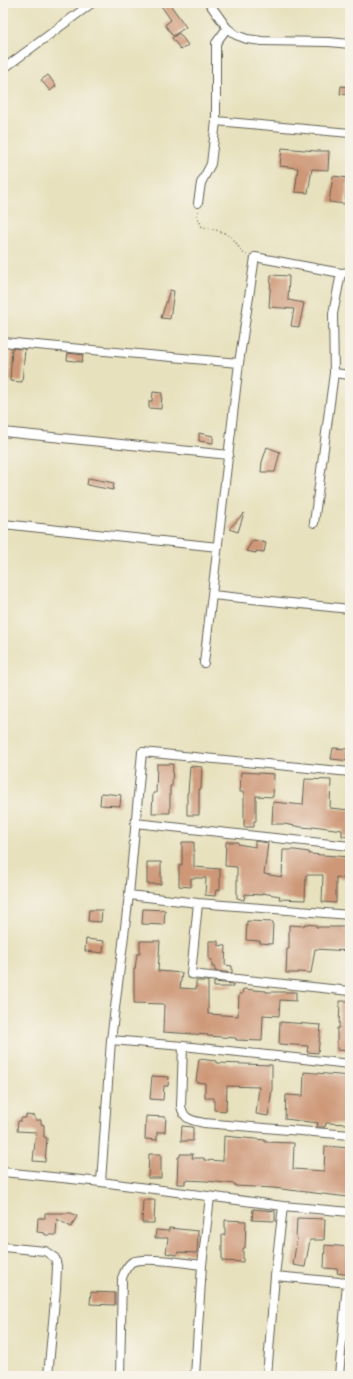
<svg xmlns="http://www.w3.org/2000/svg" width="353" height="1379" viewBox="0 0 353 1379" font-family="'Gochi Hand',sans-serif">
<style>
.building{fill:#ce9878}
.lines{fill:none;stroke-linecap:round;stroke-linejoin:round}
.minor-casing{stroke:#636154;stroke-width:10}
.path{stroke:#636154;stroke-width:1.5;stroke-dasharray:1 3;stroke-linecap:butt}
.minor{stroke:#fff;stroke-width:8}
</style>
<rect width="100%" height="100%" fill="#f7f3e8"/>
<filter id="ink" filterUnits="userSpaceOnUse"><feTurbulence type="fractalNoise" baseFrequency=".025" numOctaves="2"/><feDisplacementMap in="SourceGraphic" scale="8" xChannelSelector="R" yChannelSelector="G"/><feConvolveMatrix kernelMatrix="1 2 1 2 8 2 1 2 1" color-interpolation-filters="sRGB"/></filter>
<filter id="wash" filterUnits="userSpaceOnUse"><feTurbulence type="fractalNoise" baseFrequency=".012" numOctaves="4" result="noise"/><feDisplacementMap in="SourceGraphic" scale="16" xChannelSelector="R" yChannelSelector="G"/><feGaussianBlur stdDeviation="0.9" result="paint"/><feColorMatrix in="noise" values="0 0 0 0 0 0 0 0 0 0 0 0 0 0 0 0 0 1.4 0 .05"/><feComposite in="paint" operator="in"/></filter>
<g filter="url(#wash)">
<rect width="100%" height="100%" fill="#e7e1bd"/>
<g id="blocks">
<path class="building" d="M159 3H169L186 27 173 36 165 25 171 20Z
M179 33 188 45 181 50 172 38Z
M48 75 56 86 50 91 41 80Z
M341 86 350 87V95L340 94Z
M282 148 316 151H329L328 170 312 169 308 193 295 192 298 168 280 166Z
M333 176 348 178 345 204 329 202Z
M271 275 289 276 288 300 304 303 299 327 291 326 294 309 269 307Z
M170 290 174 291 170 319 161 318Z
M12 348 25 349 22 382 10 381Z
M68 353 83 355 82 362 67 360Z
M153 392 162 393 161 409 149 408V401H152Z
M199 433 213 436V443L199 441Z
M267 447 280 452 275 472H261L262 462Z
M88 478 114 483 113 490 87 485Z
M244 513 238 532 229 529Z
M253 540 266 543 264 552 256 551V553L246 551Z
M333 748 350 749V761L331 759Z
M157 764H173L172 786H170V813H152L153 793H156Z
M190 766 202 767 201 789H199V815H187V793H188Z
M241 772 274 774 273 797 256 796V821H254V827H244V792H240Z
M305 779 331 780 330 808 350 810V837L342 836V830L313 826V828L301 827 284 824H272L273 802 303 805Z
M101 793 121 795 120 806 100 805Z
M255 841 268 843 264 874 282 877 283 850H295L309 852V854L350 857V879L336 877V903L322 902 323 875H306L305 900 279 899 280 896 262 893V895L245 894 244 900 237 898V867L225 866 226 842H238V844L255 847Z
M182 842H194V867L220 869V890H216L215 896 205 895 206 878H191V887L179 886V865H182Z
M147 862H161V884H147Z
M143 909 165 910 164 925 142 924Z
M89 910H102L101 922 88 921Z
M247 921 273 922 272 944 260 943V941L246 940Z
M304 924 316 925V927H345V930H350V951L315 949 311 973 298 972V973H286L287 949H289V925L304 926Z
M86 939 104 941 103 953 85 951Z
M140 941H160L158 971 182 973 180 988 196 989V981H208V1014L238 1016 239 994H242L243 989 266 991V992H296V1001L280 1000 279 1016 263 1015 262 1041 236 1040V1038L207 1036 208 1035 163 1032 164 1004 134 1003V969H135L137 954H140Z
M209 941H218V945L226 946 225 965 232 966V973L215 971V967H212V960L209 959Z
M214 982 233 984V987H214Z
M340 1001H350L349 1051 337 1050V1028H339Z
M280 1022 321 1025 318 1053 307 1052 308 1046 279 1044Z
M199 1059 216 1061V1063L272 1065V1089L268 1116 256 1114 259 1087 227 1086 226 1111 214 1110V1098H205V1083L196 1082Z
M304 1072 350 1076V1124L326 1123 325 1127H317L318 1123 285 1119 286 1095 303 1096Z
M152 1076 169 1077 168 1086H164L163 1100 150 1099Z
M26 1115 35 1116V1120H41V1124L44 1125V1137L47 1138 45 1162 33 1161 36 1132 17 1131 18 1121H21V1118H26Z
M146 1116 166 1117 165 1132H157V1140L145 1139Z
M182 1126 193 1127V1141H181Z
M224 1136 265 1140V1142L294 1143 293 1169 324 1171 325 1146 350 1148 348 1197 273 1188 235 1186V1184L206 1181 185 1180V1184H177L178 1157H180V1154H193L192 1158H204V1160L223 1161Z
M149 1154H161V1178H148Z
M143 1200H155L154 1223H142Z
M253 1209 275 1211V1221L252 1220Z
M45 1213H71L77 1216 71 1227 57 1219 56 1235H45V1233L37 1232 38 1218H45Z
M297 1218 325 1219 324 1240H310L305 1267 293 1265 297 1238H296Z
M225 1220 246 1221 245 1248H243V1262L222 1261V1235H225Z
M169 1228 198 1231 197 1253 178 1252 177 1255 166 1253 168 1238H155L156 1230 169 1231Z
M325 1245 350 1247 349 1275 337 1273 338 1269 324 1268Z
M91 1292 115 1293V1305L90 1304Z"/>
</g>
</g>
<g filter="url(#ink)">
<use href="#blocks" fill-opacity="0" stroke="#636154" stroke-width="1"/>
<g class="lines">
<g class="minor-casing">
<path id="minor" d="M209 3 227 28 236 35 247 39 262 41 329 42 350 44
M3 69 92 3
M216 121V43L227 28
M198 203 201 183 211 164 216 121 350 133
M3 342 239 363
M334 373 350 375
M3 432 229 455
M314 523 334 373 333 314 341 273
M3 524 218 547
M212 595 350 609
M204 663 239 363 255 257 341 273 350 272
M135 823 350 846
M129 895 198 903 350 915
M198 903 191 974 350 991
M111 1040 183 1046 350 1064
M183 1046 181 1106C184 1120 191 1120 204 1123L350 1135
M3 1172 101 1182 283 1206 350 1212
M101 1182 111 1040 129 895 142 752 350 772
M3 1247 45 1251 55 1258 57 1266 56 1289 48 1376
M275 1276 350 1283
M120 1376 122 1278C124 1273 126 1266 132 1262 144 1256 187 1263 202 1265
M195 1376 202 1265 210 1197
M267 1376 275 1276 283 1206
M339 1376 347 1283"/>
</g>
<path class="path" d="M198 211 197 216 202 227C212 229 224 231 232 238 238 243 239 252 247 255"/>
<use href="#minor" class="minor"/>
</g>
</g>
<rect width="353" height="1379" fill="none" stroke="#f7f3e8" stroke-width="16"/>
</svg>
